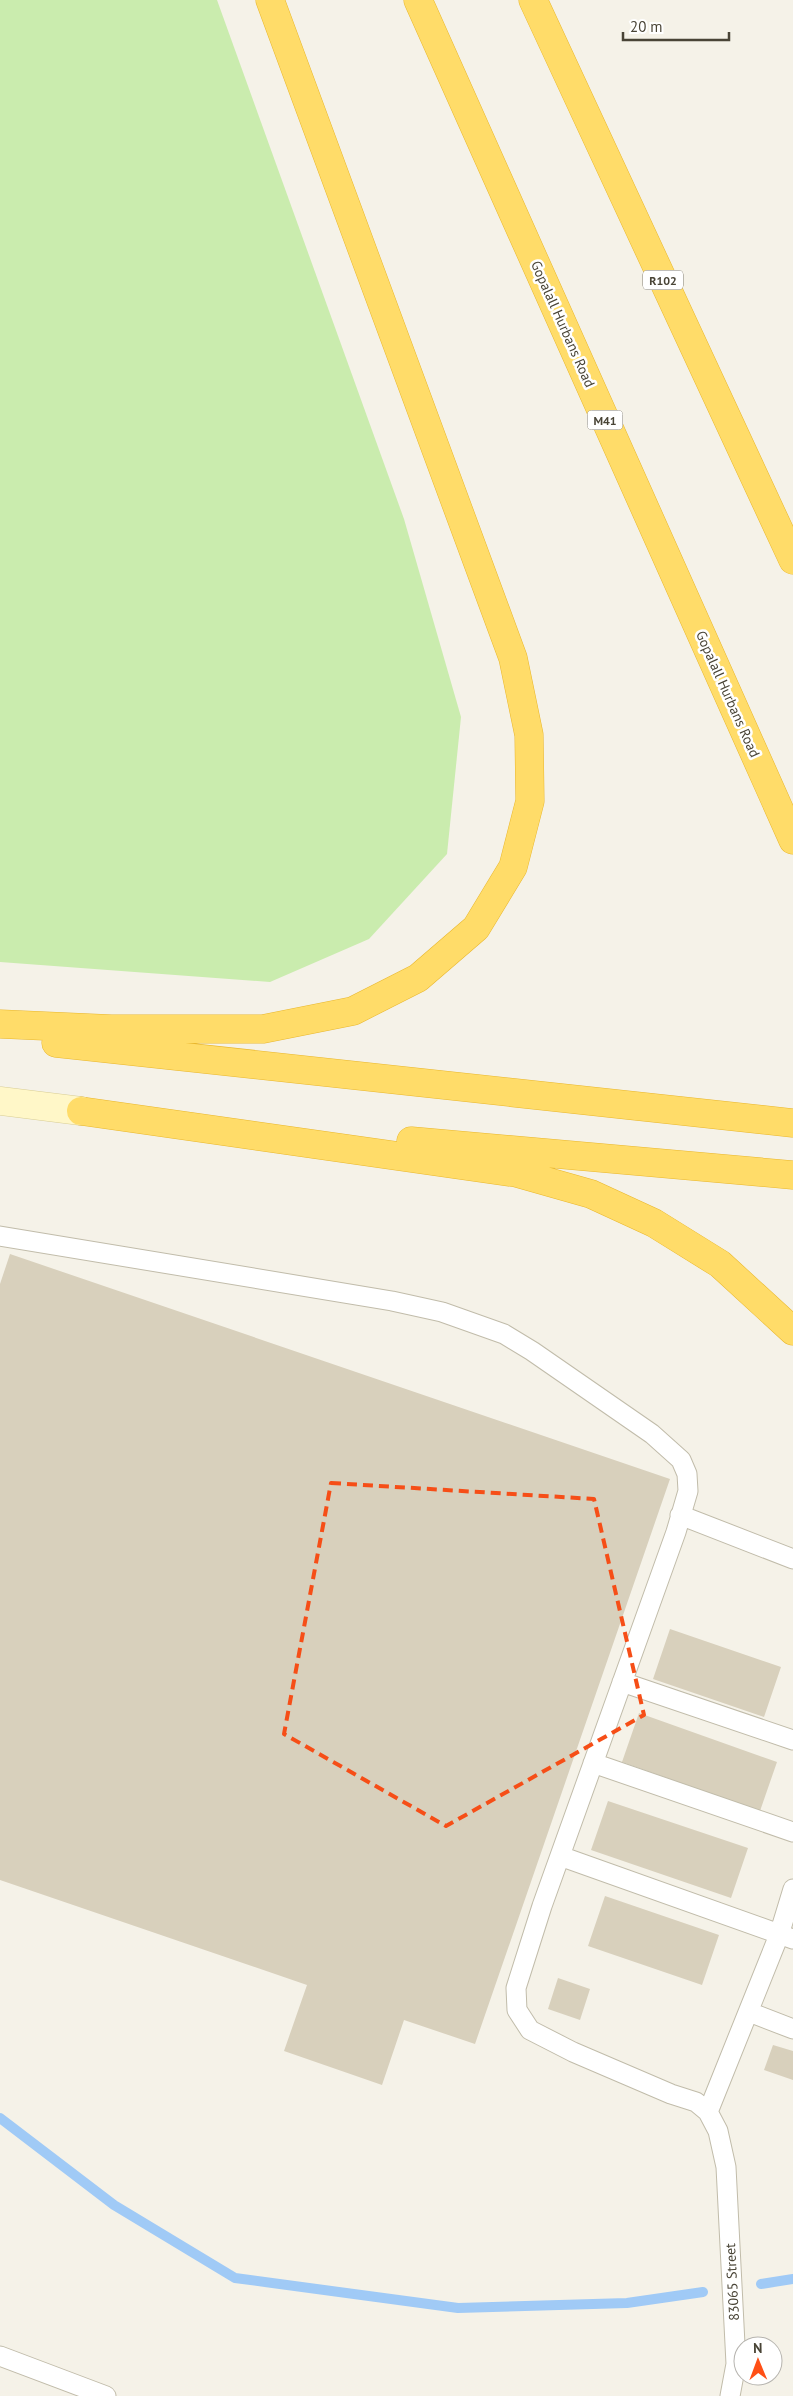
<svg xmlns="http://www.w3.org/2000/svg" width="793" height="2396" viewBox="0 0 793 2396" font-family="'PT Sans',sans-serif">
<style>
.green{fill:#caecae}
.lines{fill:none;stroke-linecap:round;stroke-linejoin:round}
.stream{stroke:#a0caf6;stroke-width:10}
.building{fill:#d8d0bc}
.service-casing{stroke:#c1bcaa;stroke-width:21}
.secondary-casing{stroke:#d8cd95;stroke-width:29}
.motorway-casing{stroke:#e9b72e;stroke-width:29}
.service{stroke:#fff;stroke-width:19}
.secondary{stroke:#fff7c8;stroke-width:28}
.motorway{stroke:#ffdc69;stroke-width:28}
.marked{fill:none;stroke:#f64e17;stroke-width:4;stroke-dasharray:10 6;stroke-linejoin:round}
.labels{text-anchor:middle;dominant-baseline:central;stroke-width:5;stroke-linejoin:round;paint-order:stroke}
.shield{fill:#fff;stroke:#807c72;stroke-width:1}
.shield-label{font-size:12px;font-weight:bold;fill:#494436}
.street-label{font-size:14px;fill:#494436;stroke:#fff}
</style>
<rect width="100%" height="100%" fill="#f5f2e8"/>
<path class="green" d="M0 0H217L404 519 461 717 447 854 369 939 270 982 0 962Z"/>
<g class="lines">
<path class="stream" d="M0 2118 114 2205 235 2278 458 2308 627 2303 703 2292
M761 2284 793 2279"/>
</g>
<path class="building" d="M10 1254 670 1479 475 2044 404 2020 382 2085 284 2051 307 1985 0 1880V1284Z
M670 1629 781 1667 764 1717 653 1679Z
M639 1713 777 1762 760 1811 622 1762Z
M608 1801 748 1848 731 1898 591 1850Z
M605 1896 719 1935 702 1985 588 1946Z
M558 1978 590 1989 580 2020 548 2009Z
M773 2045 793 2051V2080L764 2070Z"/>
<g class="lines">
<g class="service-casing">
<path id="service" d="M0 1236 392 1301 442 1312 504 1334 532 1351 652 1434 681 1460 687 1474 688 1491 676 1532 542 1906 516 1988 517 2010 530 2030 573 2052 671 2094 696 2102 708 2112 718 2131 726 2167 736 2364 730 2396
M680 1515 793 1559
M622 1682 793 1740
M593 1763 793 1832
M560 1856 793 1939
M749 2012 793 2029
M708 2112 779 1935 793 1889
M0 2356 106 2396"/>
</g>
<g class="secondary-casing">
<path id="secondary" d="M0 1101 81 1111"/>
</g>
<g class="motorway-casing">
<path id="motorway" d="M418 0 793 840
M533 0 793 560
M0 1024 111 1029H263L353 1011 418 978 476 928 513 867 530 801 529 735 513 658 270 0
M56 1043 793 1123
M81 1111 517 1173 591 1194 654 1223 720 1264 793 1331
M411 1141 793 1175"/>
</g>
<use href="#service" class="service"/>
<use href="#secondary" class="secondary"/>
<use href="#motorway" class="motorway"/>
</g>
<path class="marked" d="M331 1483 594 1499 644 1715 446 1826 284 1734Z"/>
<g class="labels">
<g class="shield">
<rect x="643" y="270.5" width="40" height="19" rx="4"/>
<rect x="587.5" y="410.5" width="35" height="19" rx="4"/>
</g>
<g class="shield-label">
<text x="663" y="280">R102</text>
<text x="605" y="420">M41</text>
</g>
<g class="street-label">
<text transform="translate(563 324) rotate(66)">Gopalall Hurbans Road</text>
<text transform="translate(728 694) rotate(66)">Gopalall Hurbans Road</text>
<text transform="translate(732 2282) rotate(-93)">83065 Street</text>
</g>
</g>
<g transform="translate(758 2361) rotate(359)"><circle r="24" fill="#ffffff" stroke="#b6b4af"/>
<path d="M0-4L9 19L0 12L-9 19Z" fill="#ff4f15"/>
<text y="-8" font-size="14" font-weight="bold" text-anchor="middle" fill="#494436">N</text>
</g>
<path d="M623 32v8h106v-8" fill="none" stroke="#494436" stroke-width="2.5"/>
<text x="630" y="32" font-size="15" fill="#494436" stroke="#ffffff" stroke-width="4" paint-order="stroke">20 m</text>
</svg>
